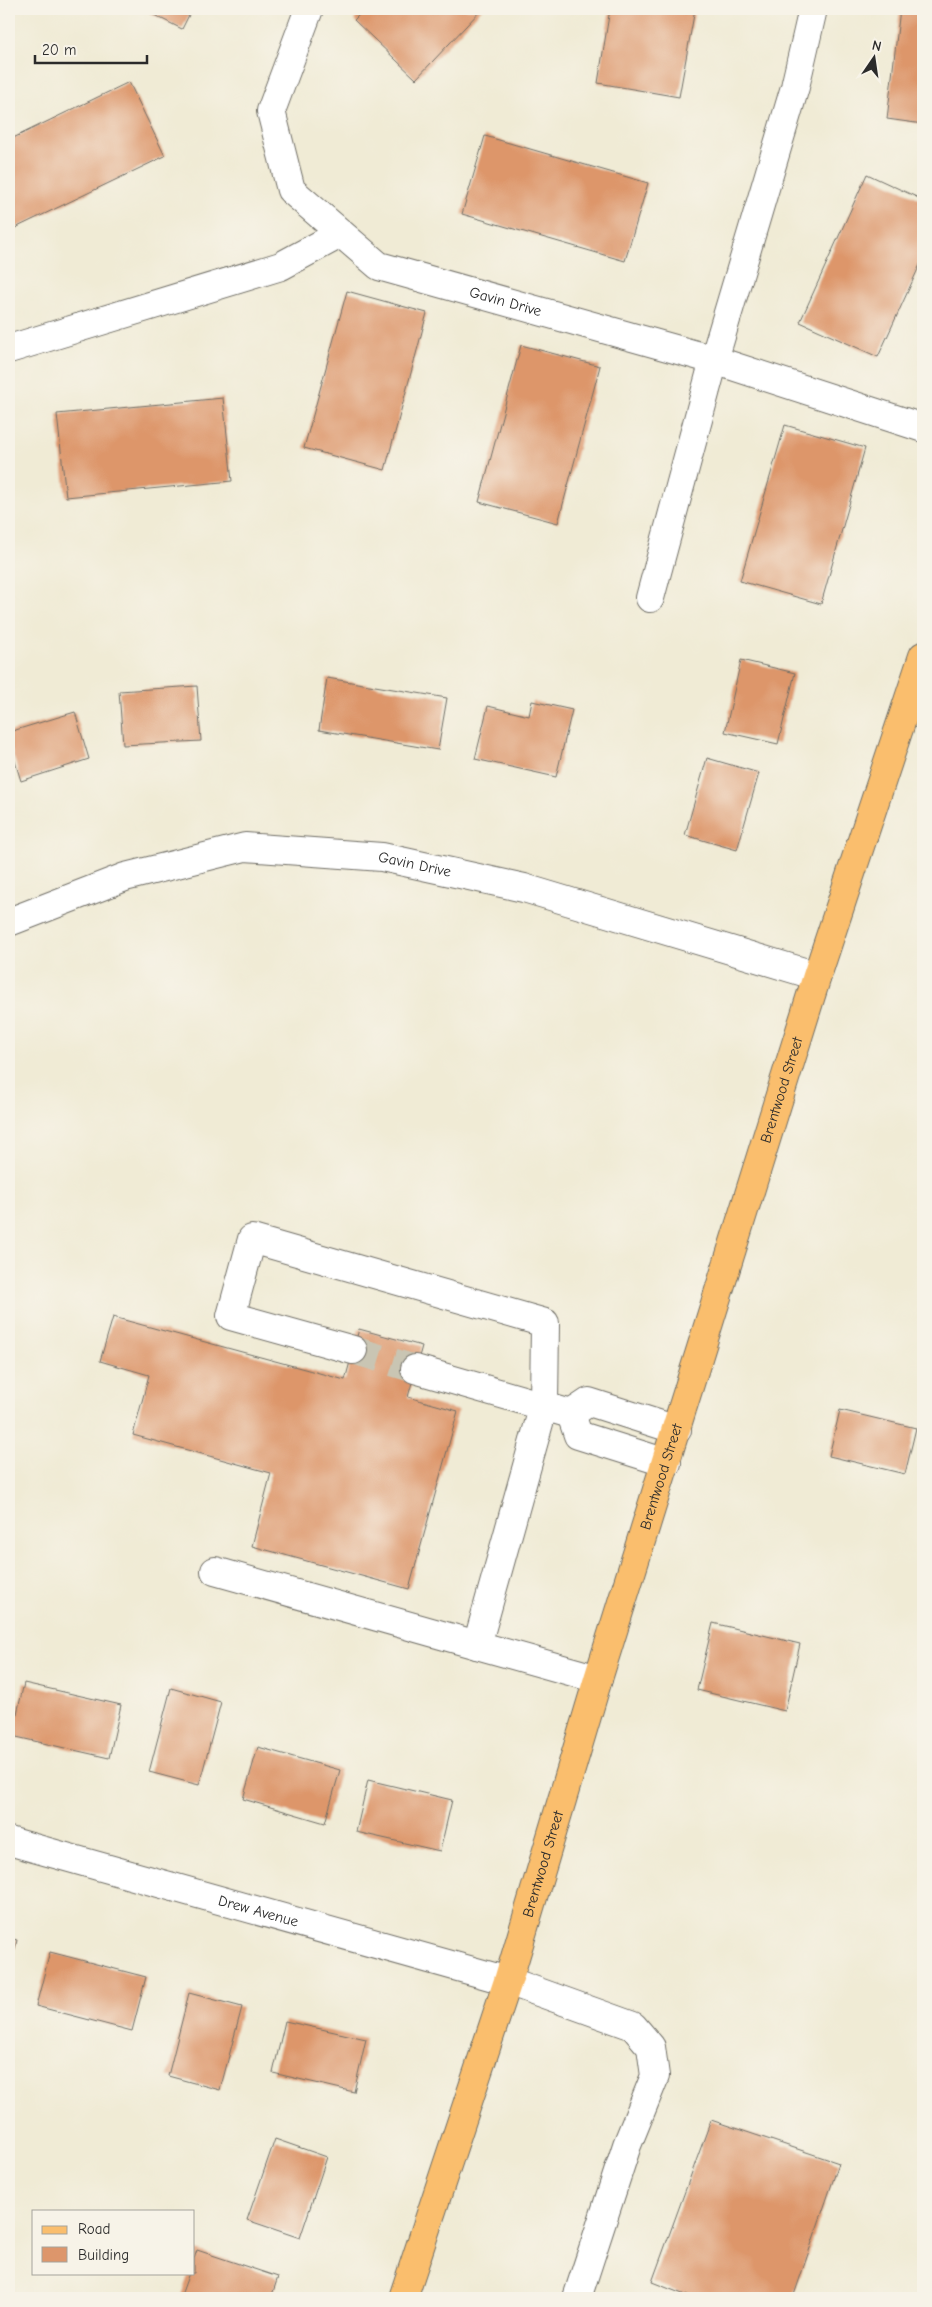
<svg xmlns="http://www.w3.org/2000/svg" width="932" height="2307" viewBox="0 0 932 2307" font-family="'Comic Neue',sans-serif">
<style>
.building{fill:#dd966b}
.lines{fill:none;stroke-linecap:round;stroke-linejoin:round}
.minor-tunnel{stroke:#c9c5b3;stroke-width:28;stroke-dasharray:28 14;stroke-linecap:butt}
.minor-casing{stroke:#706e66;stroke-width:30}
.major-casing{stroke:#706e66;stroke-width:30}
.minor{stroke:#fff;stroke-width:28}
.major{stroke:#fabe6d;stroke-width:28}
.labels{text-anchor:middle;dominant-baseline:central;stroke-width:4;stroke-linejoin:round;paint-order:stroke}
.street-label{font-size:15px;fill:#2b2b2b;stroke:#f7f3e8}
</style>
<rect width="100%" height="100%" fill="#f7f3e8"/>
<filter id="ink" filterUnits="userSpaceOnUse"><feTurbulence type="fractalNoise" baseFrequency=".02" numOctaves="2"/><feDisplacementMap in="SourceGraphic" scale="10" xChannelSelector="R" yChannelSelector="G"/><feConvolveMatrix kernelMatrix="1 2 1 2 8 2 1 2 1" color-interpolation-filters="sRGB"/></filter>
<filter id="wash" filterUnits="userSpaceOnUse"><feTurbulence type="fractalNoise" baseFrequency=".0096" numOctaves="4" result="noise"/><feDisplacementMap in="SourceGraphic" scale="20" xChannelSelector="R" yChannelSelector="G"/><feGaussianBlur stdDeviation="1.12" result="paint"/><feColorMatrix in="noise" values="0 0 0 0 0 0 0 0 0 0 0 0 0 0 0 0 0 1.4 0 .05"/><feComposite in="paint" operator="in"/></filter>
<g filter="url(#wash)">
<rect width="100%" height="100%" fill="#f0ebd5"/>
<g id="blocks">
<path class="building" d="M142 9H192L182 29Z
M365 9H482L416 79 354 20Z
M610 9H695L679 97 598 83Z
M900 9H923V124L887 119Z
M129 82 165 156 9 231V140Z
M485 136 648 183 625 261 462 214Z
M867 174 923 200V258L878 357 800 322Z
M347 291 427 313 385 470 304 448Z
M521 345 600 366 558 523 479 502Z
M223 398 232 481 66 497 57 414Z
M785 425 865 448 821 604 740 581Z
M741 660 795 673 778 744 725 732Z
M327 678 447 698 438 750 319 730Z
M197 686 201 741 123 745 119 691Z
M532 701 572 710 556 777 475 759 488 706 529 716Z
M75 712 89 759 21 781 9 742V732Z
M707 758 759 773 737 850 685 835Z
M113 1317 345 1380 359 1329 422 1346 408 1397 458 1411 409 1589 252 1546 271 1473 133 1435 149 1375 100 1361Z
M840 1410 916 1428 905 1474 829 1456Z
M713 1623 800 1644 785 1711 697 1690Z
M24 1683 121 1705 109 1758 12 1736Z
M171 1688 221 1702 199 1785 149 1772Z
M258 1747 340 1770 325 1823 243 1799Z
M368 1780 452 1800 440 1851 356 1832Z
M9 1938 17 1940 10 1971H9Z
M50 1952 146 1977 132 2031 36 2006Z
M189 1993 242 2007 220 2090 168 2076Z
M285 2021 366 2039 354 2092 273 2073Z
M711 2120 839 2163 793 2298H693L652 2282Z
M275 2139 327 2157 300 2238 247 2220Z
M197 2250 278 2277 271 2298H180L189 2273H194V2259Z"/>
</g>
</g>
<g filter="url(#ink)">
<use href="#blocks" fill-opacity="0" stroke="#706e66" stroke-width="1"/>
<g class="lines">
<path class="minor-tunnel" d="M353 1350 415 1369"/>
<g class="minor-casing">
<g id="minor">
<path id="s1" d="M309 9 271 111 291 190 379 266 714 360 923 428"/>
<path d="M9 349 281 266 340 234"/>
<path d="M650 598 714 360 795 87 813 9"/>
<path id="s2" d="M9 922 125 877 245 847 382 857 524 888 817 976"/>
<path d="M353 1350 231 1316 252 1239 545 1323 544 1405 477 1645 598 1679"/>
<path d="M415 1369 571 1414"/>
<path d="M571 1414 578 1435 667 1463"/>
<path d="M571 1414 589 1402 677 1430"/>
<path d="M215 1571 477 1645"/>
<path id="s3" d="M9 1841 508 1981 633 2026 651 2047 655 2076 627 2145 577 2298"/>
</g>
</g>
<g class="major-casing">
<g id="major">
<path id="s4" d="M403 2298 508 1981 598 1679 817 976 923 656"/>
</g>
</g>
<use href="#minor" class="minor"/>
<use href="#major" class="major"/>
</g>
</g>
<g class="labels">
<g class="street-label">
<text stroke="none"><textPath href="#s1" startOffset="438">Gavin Drive</textPath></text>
<text stroke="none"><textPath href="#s2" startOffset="419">Gavin Drive</textPath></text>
<text stroke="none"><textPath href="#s4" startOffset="1266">Brentwood Street</textPath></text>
<text stroke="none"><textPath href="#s4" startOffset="861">Brentwood Street</textPath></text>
<text stroke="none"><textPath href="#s4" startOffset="456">Brentwood Street</textPath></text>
<text stroke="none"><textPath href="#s3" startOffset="259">Drew Avenue</textPath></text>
</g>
</g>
<rect width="932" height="2307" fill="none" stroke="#f7f3e8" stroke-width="30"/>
<rect x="32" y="2210" width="162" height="65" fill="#f7f3e8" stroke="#a5a39c"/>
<rect x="42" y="2226" width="25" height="8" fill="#fabe6d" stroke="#a5a39c"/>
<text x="78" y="2234" font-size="15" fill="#2b2b2b">Road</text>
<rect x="42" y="2247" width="25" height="15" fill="#dd966b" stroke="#a5a39c"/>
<text x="78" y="2260" font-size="15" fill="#2b2b2b">Building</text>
<g transform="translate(874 58) rotate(13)" stroke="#f7f3e8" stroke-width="4" paint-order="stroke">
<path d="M0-4L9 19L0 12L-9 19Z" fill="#2b2b2b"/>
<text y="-8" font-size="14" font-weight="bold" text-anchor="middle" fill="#2b2b2b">N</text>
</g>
<path d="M35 55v8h112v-8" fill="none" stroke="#2b2b2b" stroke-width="2.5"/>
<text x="42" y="55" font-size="15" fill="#2b2b2b" stroke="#f7f3e8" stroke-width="4" paint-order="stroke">20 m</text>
</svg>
